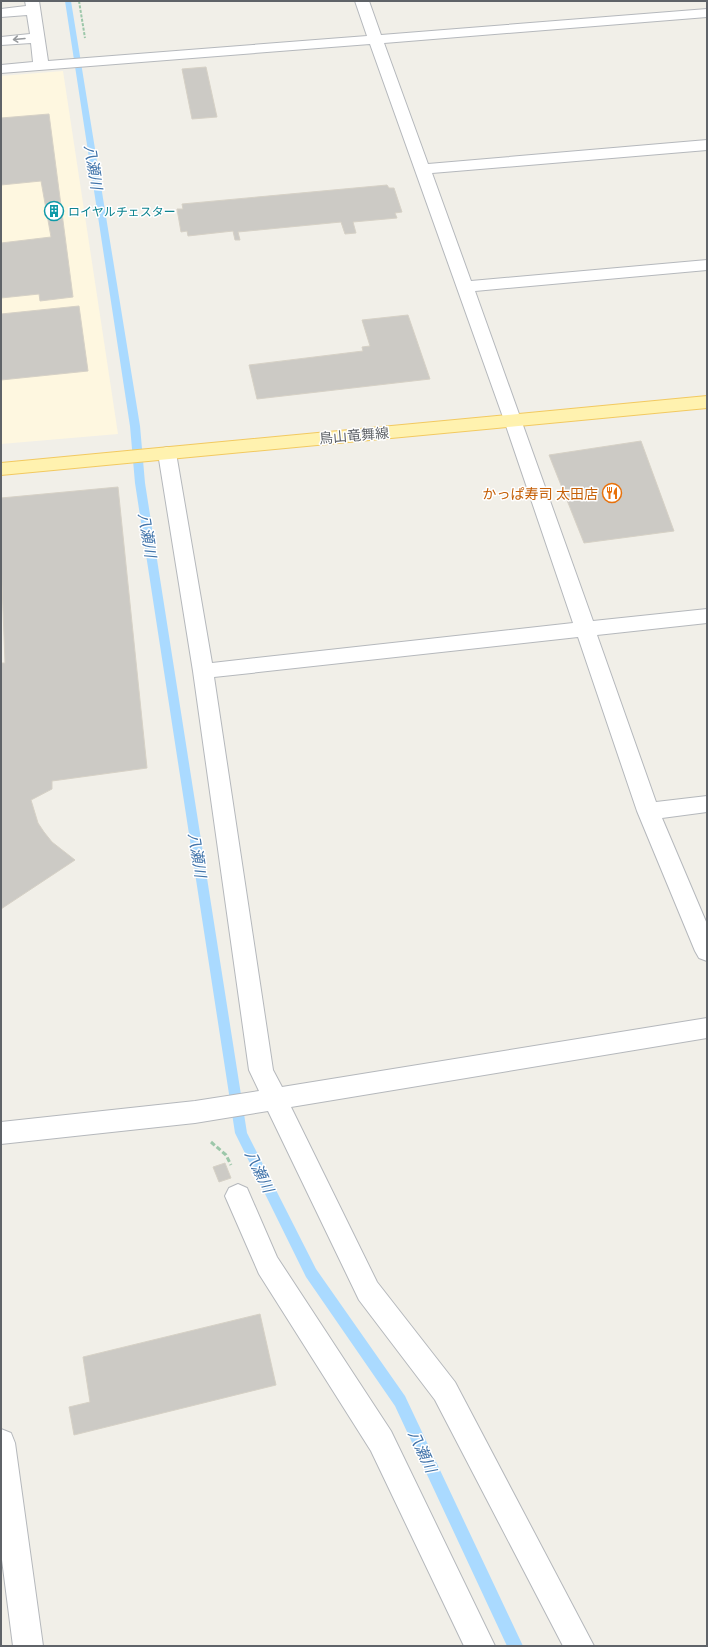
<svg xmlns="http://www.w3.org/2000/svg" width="708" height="1647" viewBox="0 0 708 1647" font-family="'Golos Text','Noto Sans JP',sans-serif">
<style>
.commercial{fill:#fef7e0}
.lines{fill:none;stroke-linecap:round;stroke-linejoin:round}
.stream{fill:#aadaff;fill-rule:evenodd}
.building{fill:#cccac5;stroke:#d6d1c6}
.minor-casing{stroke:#b5b8bc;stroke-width:2}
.major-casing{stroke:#f2c960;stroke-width:2}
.path-far1{stroke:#9cc7a9;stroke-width:2;stroke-dasharray:3 1.5;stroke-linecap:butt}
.path{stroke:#9cc7a9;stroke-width:3;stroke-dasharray:5 2.5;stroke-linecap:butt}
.minor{fill:#fff;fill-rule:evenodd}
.major{fill:#fff2af;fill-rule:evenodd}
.oneway{stroke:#979a9d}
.labels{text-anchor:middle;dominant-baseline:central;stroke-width:3;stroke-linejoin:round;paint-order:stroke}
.far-culture-label{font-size:12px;fill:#0d838f;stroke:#fff;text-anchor:start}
.street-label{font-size:14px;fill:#5f6368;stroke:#fff}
.food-label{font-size:14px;fill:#c56008;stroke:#fff;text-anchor:end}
.water-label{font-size:15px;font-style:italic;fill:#4174aa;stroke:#fff}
</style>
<rect width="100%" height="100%" fill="#f1efe8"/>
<path class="commercial" d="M63 71 118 434 1 444V76Z"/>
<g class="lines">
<path class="stream" d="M65 1H71L140 426 145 483 247 1133 316 1269 405 1396 523 1646H507L395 1406 306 1277 235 1133 135 483 130 426Z"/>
</g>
<path class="building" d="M206 67 217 117 192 119 182 69Z
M49 114 73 297 40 301 39 294 1 298V243L51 237 41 181 1 185V118Z
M387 185 389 188H394L402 212 395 213 397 218 353 222 356 233 345 234 341 222 238 232 240 240H235L233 231 188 236 187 231 181 232 177 209H183L182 204Z
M79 306 88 371 1 380V314Z
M408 315 430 379 257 399 249 365 363 351 362 347 370 346 362 320Z
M641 441 674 531 584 543 549 455Z
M118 487 147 768 52 781V789L31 800 38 823 44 832 52 842 75 860 1 909V663H5L1 558V498Z
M225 1163 231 1178 219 1182 213 1167Z
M260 1314 276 1385 74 1435 69 1407 90 1402 83 1357Z"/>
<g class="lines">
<g class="minor-casing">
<path id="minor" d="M25 1H39L48 61 367 36 355 1H369L381 35 707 9V17L384 43 428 164 707 140V150L432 173 471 281 707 260V270L475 291 593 621 707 609V623L597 635 656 802 707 796V812L662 818 707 924V961L699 958 695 951 637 811 578 637 214 677 273 1070 282 1087 707 1018V1038L291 1107 377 1282 455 1382 594 1646H563L435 1400 359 1300 268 1111 195 1123 1 1144V1122L195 1101 259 1091 249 1070 193 671 158 453 160 449 167 447 174 449 176 453 212 663 573 623 504 420 370 44 1 73V65L33 62 31 43 1 45V37L30 34 27 15 1 17V9L26 6Z
M238 1184 247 1188 277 1257 391 1431 495 1646H464L371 1451 259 1274 225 1196 229 1188Z
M1 1429 11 1433 15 1443 43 1646H13L1 1552Z"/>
</g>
<g class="major-casing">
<path id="major" d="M707 396V408L1 475V463Z"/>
</g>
<path class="path-far1" d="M79 1 85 38"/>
<path class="path" d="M211 1142 226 1155 231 1165"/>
<use href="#minor" class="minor"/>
<use href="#major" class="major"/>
</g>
<defs><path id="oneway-shaft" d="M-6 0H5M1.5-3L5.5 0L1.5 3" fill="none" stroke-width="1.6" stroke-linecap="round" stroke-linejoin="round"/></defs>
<use class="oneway" href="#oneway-shaft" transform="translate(19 39) rotate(175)"/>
<defs>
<g id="building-ring" transform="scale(1)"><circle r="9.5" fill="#fff" stroke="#0f9aa8" stroke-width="1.5"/><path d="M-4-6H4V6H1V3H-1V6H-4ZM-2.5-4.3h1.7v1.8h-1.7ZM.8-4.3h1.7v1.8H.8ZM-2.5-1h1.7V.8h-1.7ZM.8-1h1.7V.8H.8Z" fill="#0f9aa8"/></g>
<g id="restaurant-ring" transform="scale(1)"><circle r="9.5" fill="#fff" stroke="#e8710a" stroke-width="1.5"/><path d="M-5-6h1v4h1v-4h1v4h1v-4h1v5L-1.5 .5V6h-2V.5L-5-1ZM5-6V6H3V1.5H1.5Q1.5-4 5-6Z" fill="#e8710a"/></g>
</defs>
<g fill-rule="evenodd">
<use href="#building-ring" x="54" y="211"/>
<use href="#restaurant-ring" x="612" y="493"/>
</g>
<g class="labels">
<g class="far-culture-label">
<text x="68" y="211">ロイヤルチェスター</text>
</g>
<g class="street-label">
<text transform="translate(354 435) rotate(-5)">鳥山竜舞線</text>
</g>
<g class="food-label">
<text x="598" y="493">かっぱ寿司 太田店</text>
</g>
<g class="water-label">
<text transform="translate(94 167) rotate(81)">八瀬川</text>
<text transform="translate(148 535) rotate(81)">八瀬川</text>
<text transform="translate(198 855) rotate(81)">八瀬川</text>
<text transform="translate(260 1171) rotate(64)">八瀬川</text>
<text transform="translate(423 1451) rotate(65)">八瀬川</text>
</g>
</g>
<rect width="708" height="1647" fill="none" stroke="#5f6368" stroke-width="4"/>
</svg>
